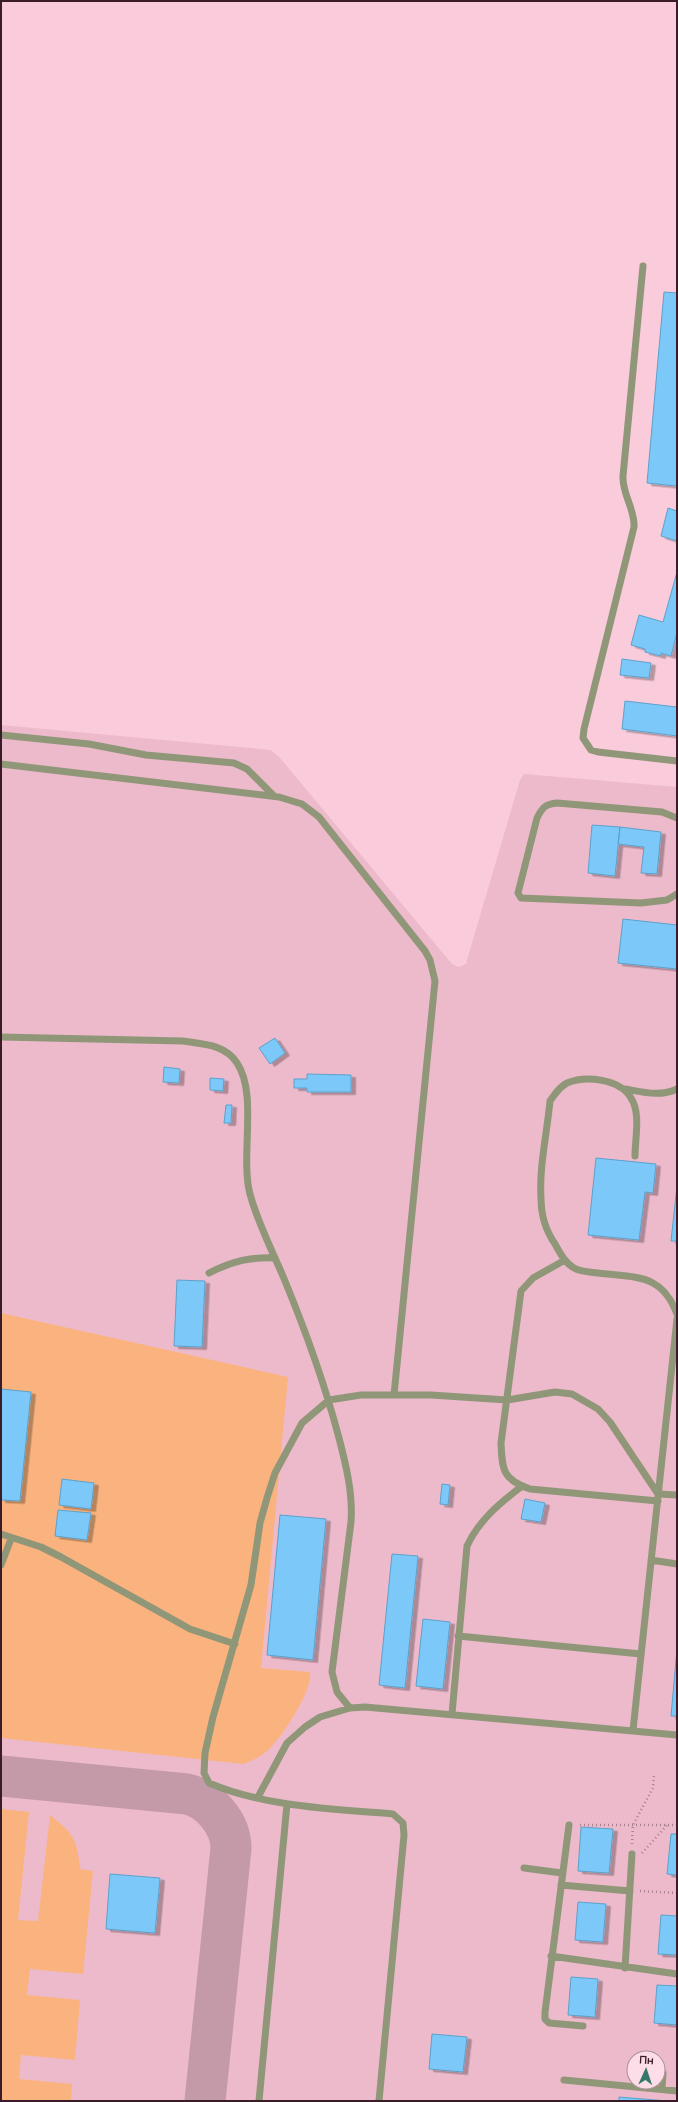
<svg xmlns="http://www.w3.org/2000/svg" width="678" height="2102" viewBox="0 0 678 2102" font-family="Manrope,sans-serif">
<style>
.built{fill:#edbacb;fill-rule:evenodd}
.green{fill:#fab37e}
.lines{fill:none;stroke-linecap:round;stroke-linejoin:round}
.taxiway{stroke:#c49aa8;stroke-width:41}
.building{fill:#7cc8f8;stroke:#5ca1cb;filter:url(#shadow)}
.path{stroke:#a8818e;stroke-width:2.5;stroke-dasharray:1 3;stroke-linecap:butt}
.lane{stroke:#909779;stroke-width:7}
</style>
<defs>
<filter id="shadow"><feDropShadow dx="4.5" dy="2.5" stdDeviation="0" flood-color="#0004"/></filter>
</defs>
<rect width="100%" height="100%" fill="#facbda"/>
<path class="built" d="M1 725 271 750 280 758 452 964 459 967 466 964 467 960 520 780 524 774 677 787V2101H1ZM634 2058H658V2082H634Z"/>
<path class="green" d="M1 1313 288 1377 261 1668 310 1672C314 1689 280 1741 266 1752 260 1757 251 1761 244 1764L1 1738Z
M1 1809 29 1812 18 1920 38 1921 50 1815C74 1834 77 1839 80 1869L93 1871 83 1974 30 1969 27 1995 80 2000 75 2060 21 2055 19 2079 72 2084 71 2101H1Z"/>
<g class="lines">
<path class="taxiway" d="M1 1776 187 1794C210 1799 231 1824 231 1848L205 2101"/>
</g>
<path class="building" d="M664 292 677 293V486L647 483Z
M668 508 677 511V541L661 536Z
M677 572V632L671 656 661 653V656L645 652V649L631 645 639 615 663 622Z
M622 659 651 663 649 678 620 675Z
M625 701 677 707V736L622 729Z
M592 825 620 827 615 876 588 873Z
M620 827 661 832 657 874 641 873 644 847 618 844Z
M623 919 677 925V969L618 963Z
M275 1038 285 1053 270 1064 259 1048Z
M164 1067 180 1069 179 1083 163 1082Z
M307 1074 351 1075V1092H307V1088H294V1079H307Z
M210 1078 224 1079 223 1091 210 1090Z
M226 1105H232L231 1123H224Z
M596 1158 656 1164 653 1193 645 1192 639 1240 588 1235Z
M677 1186V1241H671Z
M177 1280 205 1281 202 1347 174 1346Z
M1 1389 31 1392 20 1501 1 1500Z
M62 1479 94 1483 91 1509 59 1505Z
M442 1484 450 1485 448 1505 440 1504Z
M525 1499 545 1503 541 1522 521 1519Z
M58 1510 91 1513 87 1540 55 1536Z
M280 1515 326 1519 313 1660 267 1655Z
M392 1554 418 1556 405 1688 379 1685Z
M423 1619 450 1622 443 1689 416 1686Z
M677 1649V1716H671Z
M581 1827 613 1829 609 1873 578 1871Z
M671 1834H677V1875L667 1874Z
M110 1874 160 1878 155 1933 106 1929Z
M578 1902 606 1904 603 1942 575 1940Z
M661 1915 677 1916V1955L658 1954Z
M571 1977 598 1979 595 2017 568 2015Z
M657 1985 677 1986V2025L654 2023Z
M432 2034 467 2037 463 2072 429 2069Z
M619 2097 668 2101H619Z"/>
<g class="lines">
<path class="path" d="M580 1825H677
M632 1844 633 1825 653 1788 654 1775
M642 1853 668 1824
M640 1891 677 1893"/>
<path class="lane" d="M643 266 623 476C622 494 635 509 634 527L584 729 583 738 591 750 598 752 677 761
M1 735 89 744 146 755 234 763 247 769 274 796
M1 764 279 797 302 804 319 817 425 951 430 960 435 981 394 1395
M677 818 662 812 557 803C545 804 542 808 537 818L518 893 521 898 641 903 667 900 677 894
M1 1037 183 1041C202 1044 225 1044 237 1063 258 1094 240 1156 250 1194 258 1224 273 1252 285 1281 306 1332 325 1385 339 1438 346 1465 353 1493 351 1522L332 1672 337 1692 350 1708
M625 1089C643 1092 660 1097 677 1089
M635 1156C635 1138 641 1113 631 1098 620 1079 586 1075 567 1083 559 1087 555 1094 550 1101 547 1133 539 1167 541 1198 541 1215 546 1231 555 1244 560 1253 565 1263 574 1268 581 1272 590 1272 598 1273 636 1278 662 1273 677 1314
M565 1260 533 1278 521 1291 501 1443C502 1470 503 1480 530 1489L658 1501
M209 1273C232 1261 250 1257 275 1258
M1 1534 41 1547 61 1557 190 1629 235 1644
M651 1560 677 1564
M1 1565 11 1539
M458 1636 641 1654
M452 1714 467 1546C479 1520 500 1503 522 1486
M633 1730 677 1319
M258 1797 287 1743 305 1727 320 1717 350 1708 365 1707 677 1735
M569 1825 545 2012V2019L549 2023 583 2026
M524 1868 562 1873
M561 1885 630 1891
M551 1956 677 1974
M625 1968 632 1854
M564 2080 677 2091
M662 2089 663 2073
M259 2101 287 1804
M379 2101 404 1835 403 1823 393 1814C333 1809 265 1807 209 1783L204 1773 205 1753 213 1717 251 1585 260 1523 267 1498 275 1473 302 1423 329 1400 361 1395H431L507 1400 555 1392 572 1394 598 1409 610 1422 658 1494 677 1495"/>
</g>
<rect width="678" height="2102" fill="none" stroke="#391c27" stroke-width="4"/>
<g transform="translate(646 2070) rotate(3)"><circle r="19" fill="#fddde7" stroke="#af909a"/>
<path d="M0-3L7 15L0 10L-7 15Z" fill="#36796a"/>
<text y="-6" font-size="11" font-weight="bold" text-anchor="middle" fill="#391c27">Пн</text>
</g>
</svg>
